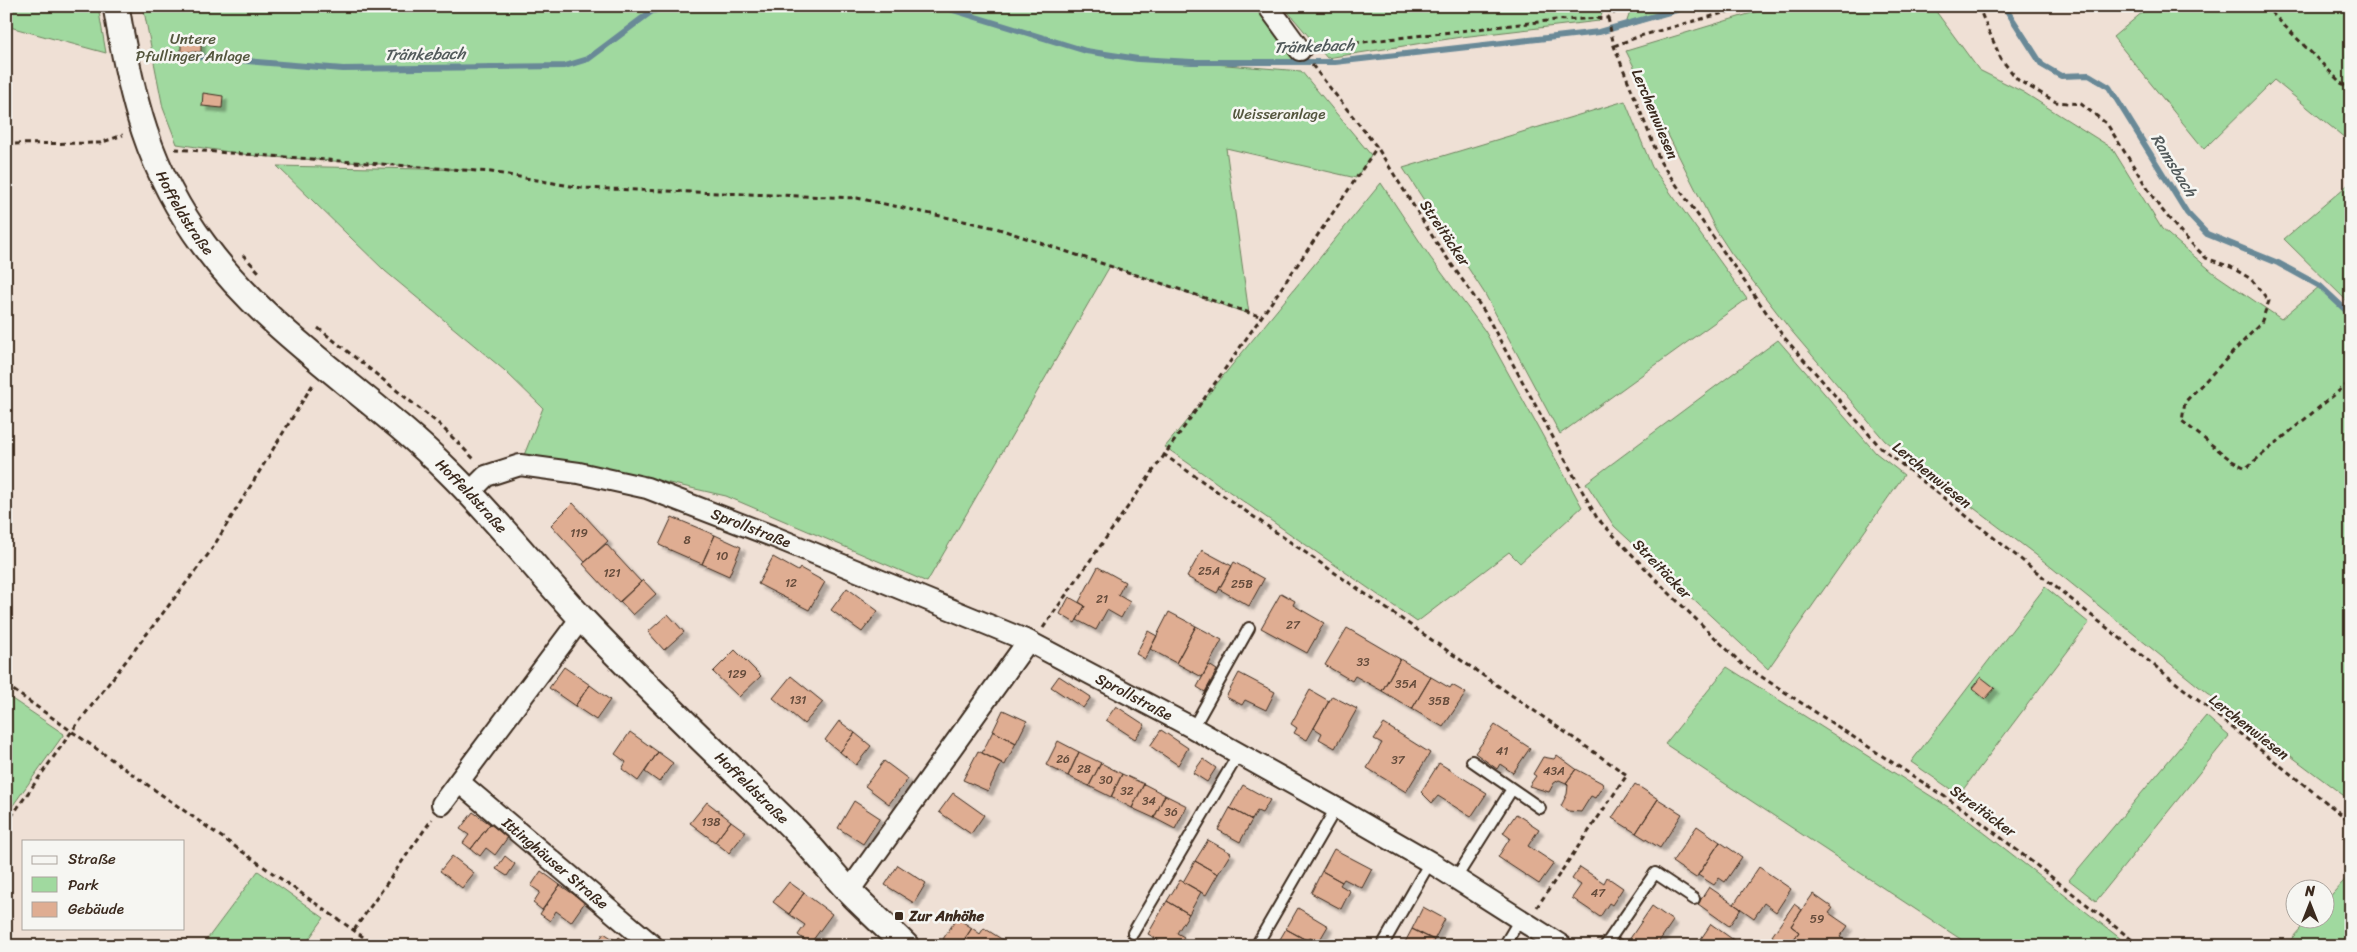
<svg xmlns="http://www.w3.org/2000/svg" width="2357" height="952" viewBox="0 0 2357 952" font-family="Sriracha,sans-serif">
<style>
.green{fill:#a0d99f;stroke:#6e825e}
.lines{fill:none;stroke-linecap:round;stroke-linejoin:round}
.stream{stroke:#698997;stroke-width:6}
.building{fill:#dfad92;stroke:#3b2a1e;filter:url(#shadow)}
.service-casing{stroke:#3b2a1e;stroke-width:14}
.minor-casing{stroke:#3b2a1e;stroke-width:24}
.tertiary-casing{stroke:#3b2a1e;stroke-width:29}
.path{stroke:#3b2a1e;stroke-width:3;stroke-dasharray:5 4;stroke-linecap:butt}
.service{stroke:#f6f6f2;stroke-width:10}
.minor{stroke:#f6f6f2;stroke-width:20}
.tertiary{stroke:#f6f6f2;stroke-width:25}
.poi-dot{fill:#3b2a1e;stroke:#f6f6f2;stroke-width:2}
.labels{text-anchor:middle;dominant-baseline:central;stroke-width:5;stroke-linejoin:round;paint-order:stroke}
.number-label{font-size:12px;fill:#644b3b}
.park-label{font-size:15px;fill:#54563e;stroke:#f6f6f2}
.street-label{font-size:15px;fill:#3b2a1e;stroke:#f6f6f2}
.poi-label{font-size:15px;font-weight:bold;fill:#3b2a1e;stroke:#f6f6f2;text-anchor:start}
.water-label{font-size:16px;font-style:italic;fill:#525a5b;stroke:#f6f6f2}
</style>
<defs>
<filter id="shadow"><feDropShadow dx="4.5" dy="4.5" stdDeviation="1" flood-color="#0004"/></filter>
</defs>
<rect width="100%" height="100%" fill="#efe0d5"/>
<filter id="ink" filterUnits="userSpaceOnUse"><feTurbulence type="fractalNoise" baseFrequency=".02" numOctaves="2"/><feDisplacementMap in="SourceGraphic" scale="10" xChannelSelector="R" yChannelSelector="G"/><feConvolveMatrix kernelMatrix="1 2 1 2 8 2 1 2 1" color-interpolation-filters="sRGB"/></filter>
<g filter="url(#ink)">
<path class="green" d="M6 6H98L106 53 6 26Z
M143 6H1257L1302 62H1214V64L1301 71 1371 155 1356 178 1226 148 1249 314 1110 266 927 582 726 496 634 475 616 481 520 465 543 408 504 370 385 271 277 166 472 170 256 156 177 144 163 108Z
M1283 6H1605L1599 21 1461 37 1327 58Z
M1632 6H1696L1625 27Z
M1775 6H1932L1979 70 2023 92 2112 148 2162 229 2215 274 2281 319 2320 286 2351 315V801L2208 694 2036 555 1885 441 1789 328 1731 253 1716 230 1626 51Z
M2150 6H2351V143L2274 80 2204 149 2113 37Z
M1625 101 1652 167 1747 299 1560 434 1485 294 1403 168Z
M2351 182V305L2284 239Z
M1381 183 1430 257 1485 331 1582 507 1520 563 1509 552 1417 622 1165 447Z
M1778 340 1876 453 1904 475 1768 669 1614 526 1586 483Z
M2045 587 2089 623 1959 795 1911 762Z
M1727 667 1964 817 2130 946H1971L1665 744Z
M9 697 64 734 6 815V704Z
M2206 716 2229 736 2096 901 2069 880Z
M258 871 324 918 304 946H202Z
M2351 873V943L2348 946H2285L2308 920H2324L2325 902Z"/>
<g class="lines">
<path class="stream" d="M940 6 1086 51 1138 59 1192 62H1335L1599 32 1690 6
M2004 6 2042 65 2061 76 2089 75 2109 87 2187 213 2207 234 2278 263 2320 286 2351 315
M161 54 343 69 565 66 588 59 652 11 672 6"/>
</g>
<path class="building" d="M181 37H201V52H181Z
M203 93 223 96 222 108 202 106Z
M573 503 608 541 585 562 551 525Z
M672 517 715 535 702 564 659 545Z
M715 535 741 547 729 576 702 564Z
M606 544 641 582 619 603 583 564Z
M1202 550 1232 566 1217 593 1187 577Z
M773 557 798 571 800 568 825 582 809 610 758 584Z
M1234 562 1264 579 1249 606 1219 589Z
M1098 567 1125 582 1118 595 1130 602 1121 618 1107 610 1096 630 1077 620 1085 606 1079 602Z
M643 580 656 594 633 615 620 601Z
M847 588 878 611 862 632 831 610Z
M1281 593 1295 601 1293 605 1324 623 1307 653 1261 628Z
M1069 597 1085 606 1075 623 1060 614Z
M1169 612 1196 626 1176 663 1150 649Z
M668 614 684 632 664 650 648 632Z
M1196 626 1222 640 1202 677 1176 663Z
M1347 628 1400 659 1382 691 1355 676 1352 681 1325 665Z
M1148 631 1157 636 1145 659 1136 654Z
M735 650 761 676 739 697 713 672Z
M1400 659 1431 677 1412 709 1382 691Z
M1209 665 1217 670 1205 692 1197 687Z
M564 667 590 685 575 706 549 688Z
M1239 673 1275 692 1266 710 1245 700 1242 705 1226 697Z
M791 676 823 702 804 724 773 698Z
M1059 676 1091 697 1083 708 1051 687Z
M1431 677 1450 688 1452 685 1466 693 1443 727 1412 709Z
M1981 677 1995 688 1985 699 1972 688Z
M590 685 610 700 596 720 575 706Z
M1310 690 1329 701 1307 740 1294 733 1297 728 1291 724Z
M1332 696 1357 709 1335 748 1319 739 1322 733 1314 728Z
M1116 706 1145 725 1135 739 1106 720Z
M1003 710 1027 721 1016 743 993 731Z
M839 721 855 733 840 752 825 740Z
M1384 724 1430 753 1406 792 1367 768 1382 743 1374 739Z
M1495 725 1530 748 1513 773 1500 764 1497 769 1475 753Z
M1161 730 1188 748 1178 765 1150 746Z
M993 731 1016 743 1005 765 982 753Z
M630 732 658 752 638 781 622 769 626 762 615 754Z
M855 733 871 746 856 765 840 752Z
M1058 741 1079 752 1068 776 1046 765Z
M978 751 1002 763 988 791 963 780Z
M658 752 673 763 659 782 645 772Z
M1079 752 1101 763 1089 786 1068 776Z
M1557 755 1576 769 1566 783 1559 780 1554 783 1549 792 1529 786 1536 776 1533 774 1543 757 1554 759Z
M1203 759 1216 768 1207 782 1193 773Z
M884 761 908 779 889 804 865 786Z
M1101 763 1122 774 1111 797 1089 786Z
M1439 763 1487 793 1471 817 1438 796 1432 803 1421 792Z
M1576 769 1602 783 1603 786 1595 798 1591 796 1581 812 1568 811 1561 806 1567 794 1568 785 1566 783Z
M1122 774 1144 784 1132 808 1111 797Z
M1144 784 1165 795 1154 818 1132 808Z
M1635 784 1658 799 1636 833 1612 818Z
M1243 785 1270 800 1262 813 1257 811 1252 820 1230 808Z
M953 793 984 815 971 834 939 812Z
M1165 795 1187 806 1175 829 1154 818Z
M1658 799 1682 814 1660 848 1636 833Z
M854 801 880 818 863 844 838 828Z
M707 802 731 821 715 842 690 823Z
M1230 808 1252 820 1240 842 1218 830Z
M473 812 490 824 471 849 463 843 469 835 460 829Z
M1516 814 1539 829 1528 846 1554 863 1539 884 1498 857 1510 838 1503 833Z
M731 821 746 832 729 853 715 842Z
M490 824 508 837 495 855 486 848 480 856 471 849Z
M1697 826 1720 842 1696 878 1672 862Z
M1208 840 1231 853 1218 874 1195 861Z
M1720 842 1742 857 1725 882 1719 878 1714 885 1698 875Z
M1334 849 1372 869 1362 888 1344 879 1342 882 1322 871Z
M452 856 474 873 462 888 440 871Z
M505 856 515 864 507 876 496 869Z
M1195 861 1218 874 1206 895 1183 882Z
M898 865 926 883 914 903 885 885Z
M1580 867 1604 883 1607 877 1623 888 1612 905 1609 903 1600 917 1572 898 1581 885 1572 879Z
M1759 867 1791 889 1776 912 1764 903 1754 918 1734 904Z
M541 871 560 885 542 910 533 903 540 892 531 886Z
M1322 871 1342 882 1340 885 1350 891 1341 909 1311 893Z
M1180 880 1201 892 1189 914 1167 901Z
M789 882 804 893 789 914 773 902Z
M560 885 585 902 571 922 556 911 550 921 540 914Z
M1709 887 1741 909 1729 926 1698 904Z
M804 893 832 914 810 944 798 935 805 925 789 914Z
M1813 894 1833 908 1829 913 1848 926 1840 937 1845 941 1842 946H1803L1794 939 1799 932 1791 926Z
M1167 901 1189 914 1177 933 1184 937 1179 946H1168L1148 934Z
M1794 904 1802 910 1791 926 1799 932 1789 946H1786L1772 936Z
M1652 906 1673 921 1658 943 1663 946H1637L1629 940Z
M1423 907 1445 919 1434 940 1412 929Z
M1298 908 1328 926 1318 943 1310 938 1308 941 1286 929Z
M957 918 972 928 960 946H953L943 939Z
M1711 924 1735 941 1731 946H1696Z
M972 928 980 934 984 928 1003 940 999 946H960Z
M1286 929 1308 941 1305 946H1276Z
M1412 929 1434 940 1431 946H1403Z
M604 933 616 941 613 946H595Z
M619 937 632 946H613Z
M1619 938 1632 946H1614Z
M1865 938 1877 946H1860Z"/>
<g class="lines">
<g class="service-casing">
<path id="service" d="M1193 728 1249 628
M1472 761 1540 808
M1456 878 1512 789
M1133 933 1239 753
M1256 946 1336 808
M1382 946 1430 862
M1504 946 1520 919
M1605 946 1655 873 1694 899
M1769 946V945"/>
</g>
<g class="minor-casing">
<g id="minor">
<path d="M1268 6 1300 50"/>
<path id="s1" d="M470 492 486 476 520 465 579 473 647 488 772 536 1028 641 1193 728 1336 808 1430 862 1562 946"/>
<path id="s2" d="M459 782 653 946"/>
<path d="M442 804 581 618"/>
<path d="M849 891 1028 641"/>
</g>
</g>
<g class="tertiary-casing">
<g id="tertiary">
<path id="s3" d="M116 6C131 97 148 170 204 245 271 336 369 392 448 471 496 518 537 571 583 620 651 692 723 759 793 828 812 848 829 869 847 889 866 909 887 927 906 946"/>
</g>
</g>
<path class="path" d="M1978 6 2001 59 2018 80 2056 102 2081 104 2107 124 2158 205 2181 233 2206 258 2231 267 2251 279 2269 301 2261 323 2185 402 2182 421 2232 461 2246 468 2351 381
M2265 6 2351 93
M1608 18 1614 46 1661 163 1783 336 1881 448 2351 822
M1614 46 1640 36 1749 6
M1319 47 1556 20 1608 18 1622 6
M1312 65 1377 147 1436 242 1484 311 1597 518 1667 591 1742 664 1968 812 2140 946
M6 144 100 143 123 135
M175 149 491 172 582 188 857 198 996 228 1262 317
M243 255 259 272
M318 328 439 424 476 461
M1163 454 1627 775 1537 907
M1043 628C1154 468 1269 310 1377 147
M6 685 376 946
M6 824 72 731 210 552 313 384
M354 930 432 819"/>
<use href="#service" class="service"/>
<use href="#minor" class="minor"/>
<use href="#tertiary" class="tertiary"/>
</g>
</g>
<rect class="poi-dot" x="894" y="911" width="10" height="10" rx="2.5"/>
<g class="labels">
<g class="number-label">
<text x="579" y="533">119</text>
<text x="687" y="540">8</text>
<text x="722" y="556">10</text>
<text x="1209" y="571">25A</text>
<text x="612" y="573">121</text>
<text x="791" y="583">12</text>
<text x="1242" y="584">25B</text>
<text x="1102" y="599">21</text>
<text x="1293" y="625">27</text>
<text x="1363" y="662">33</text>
<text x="737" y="674">129</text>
<text x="1406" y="684">35A</text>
<text x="798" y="700">131</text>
<text x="1439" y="701">35B</text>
<text x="1502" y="751">41</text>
<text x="1063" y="759">26</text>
<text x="1398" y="760">37</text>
<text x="1084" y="769">28</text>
<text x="1554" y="771">43A</text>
<text x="1106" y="780">30</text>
<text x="1127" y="791">32</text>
<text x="1149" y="801">34</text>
<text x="1171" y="812">36</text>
<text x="711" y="822">138</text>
<text x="1598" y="893">47</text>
<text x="1817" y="919">59</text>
</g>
<g class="park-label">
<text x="193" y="39">Untere<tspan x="193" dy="17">Pfullinger Anlage</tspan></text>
<text x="1279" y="114">Weisseranlage</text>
</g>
<g class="street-label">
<text transform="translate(1655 114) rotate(67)">Lerchenwiesen</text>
<text stroke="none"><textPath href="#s3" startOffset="220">Hoffeldstraße</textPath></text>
<text transform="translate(1445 233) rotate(56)">Streitäcker</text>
<text transform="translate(1932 475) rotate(39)">Lerchenwiesen</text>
<text stroke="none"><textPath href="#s3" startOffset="625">Hoffeldstraße</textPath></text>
<text stroke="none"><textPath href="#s1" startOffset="299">Sprollstraße</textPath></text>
<text transform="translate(1662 569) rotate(46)">Streitäcker</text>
<text stroke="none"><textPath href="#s1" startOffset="718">Sprollstraße</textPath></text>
<text transform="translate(2249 727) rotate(38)">Lerchenwiesen</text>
<text stroke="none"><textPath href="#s3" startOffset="1030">Hoffeldstraße</textPath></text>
<text transform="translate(1983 811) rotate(36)">Streitäcker</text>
<text stroke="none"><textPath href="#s2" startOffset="126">Ittinghäuser Straße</textPath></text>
</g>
<g class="poi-label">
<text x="909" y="916">Zur Anhöhe</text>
</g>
<g class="water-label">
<text transform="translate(1314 46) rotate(-2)">Tränkebach</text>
<text transform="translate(425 54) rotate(-1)">Tränkebach</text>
<text transform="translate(2174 165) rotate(58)">Ramsbach</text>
</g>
</g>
<rect width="2357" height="952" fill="none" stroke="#f6f6f2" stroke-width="25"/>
<rect x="12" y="12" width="2332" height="927" fill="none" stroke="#3b2a1e" stroke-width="2" filter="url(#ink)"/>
<rect x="22" y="840" width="162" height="90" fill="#f6f6f2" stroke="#aba49d"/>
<rect x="32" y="856" width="25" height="8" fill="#f6f6f2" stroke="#aba49d"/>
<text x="68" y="864" font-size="15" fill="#3b2a1e">Straße</text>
<rect x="32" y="877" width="25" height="15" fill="#a0d99f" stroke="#aba49d"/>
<text x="68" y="890" font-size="15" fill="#3b2a1e">Park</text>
<rect x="32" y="902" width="25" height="15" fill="#dfad92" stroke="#aba49d"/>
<text x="68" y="914" font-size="15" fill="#3b2a1e">Gebäude</text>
<g transform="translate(2310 904)"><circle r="24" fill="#f6f6f2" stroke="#aba49d"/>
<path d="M0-4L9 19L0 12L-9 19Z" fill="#3b2a1e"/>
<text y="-8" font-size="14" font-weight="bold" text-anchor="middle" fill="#3b2a1e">N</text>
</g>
</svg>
